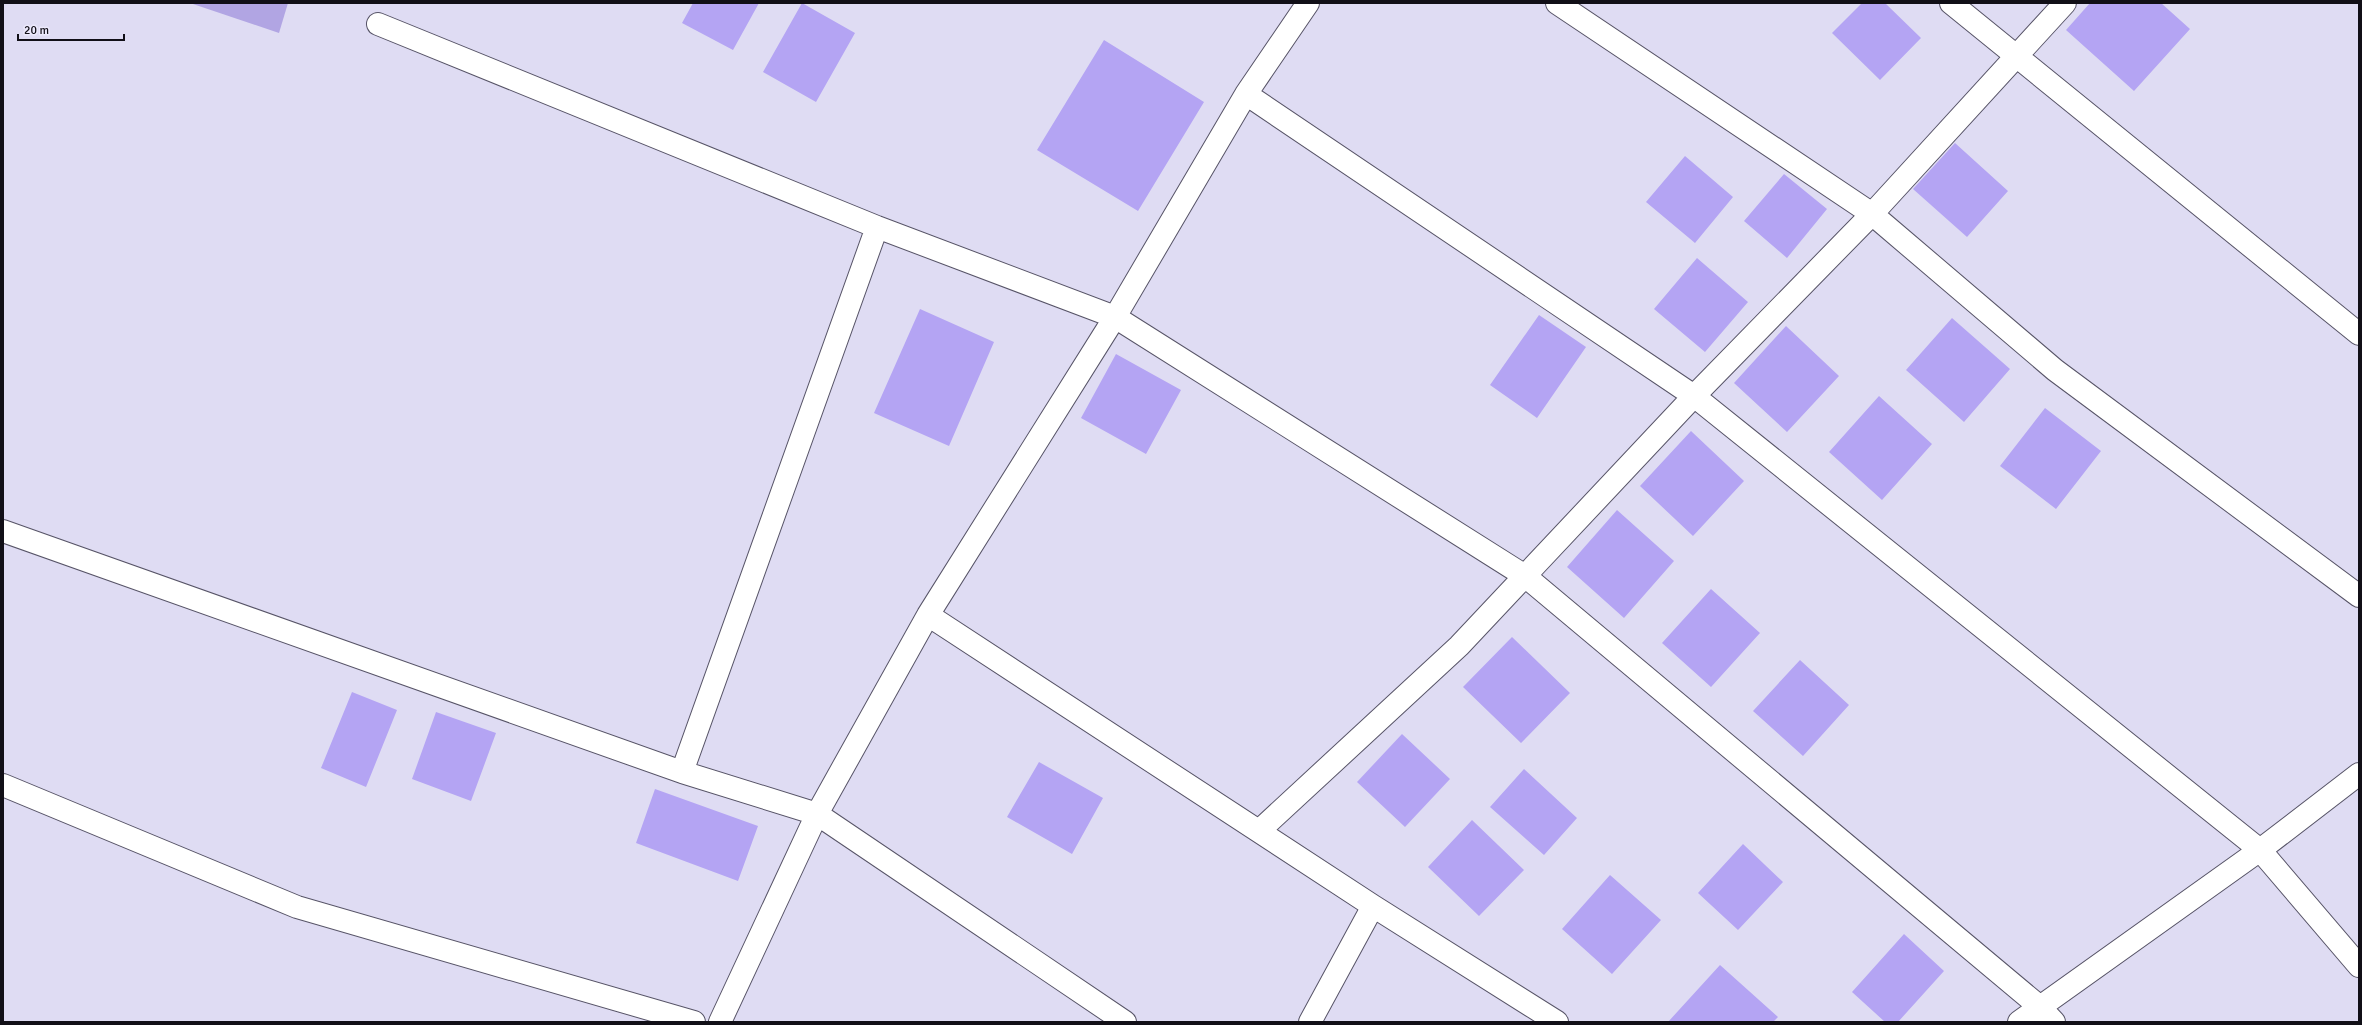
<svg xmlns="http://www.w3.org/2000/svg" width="2362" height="1025" viewBox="0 0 2362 1025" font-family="Signika,sans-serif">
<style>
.green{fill:#b1a5e3}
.building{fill:#b4a4f3}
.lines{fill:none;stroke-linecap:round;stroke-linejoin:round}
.minor-casing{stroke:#575467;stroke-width:24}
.minor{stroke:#fff;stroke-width:22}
</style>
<rect width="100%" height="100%" fill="#dfdcf3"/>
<path class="green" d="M190 3H288L279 33Z"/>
<path class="building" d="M693 3H759L733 50 682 23Z
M802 3 855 33 816 102 763 72Z
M1862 3H1885L1921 38 1880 80 1832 33Z
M2090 3H2161L2190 29 2134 91 2066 30Z
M1104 40 1204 102 1138 211 1037 150Z
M1955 143 2008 191 1967 237 1913 189Z
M1685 156 1733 197 1695 243 1646 202Z
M1784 174 1827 209 1787 258 1744 221Z
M1697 258 1748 302 1705 352 1654 309Z
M920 309 994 342 949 446 874 413Z
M1539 315 1586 347 1537 418 1490 385Z
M1952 318 2010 369 1964 422 1906 370Z
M1786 326 1839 376 1787 432 1734 383Z
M1116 354 1181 390 1146 454 1081 418Z
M1879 396 1932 444 1882 500 1829 452Z
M2045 408 2101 451 2056 509 2000 466Z
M1691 431 1744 481 1693 536 1640 486Z
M1617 510 1674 561 1624 618 1567 567Z
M1711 589 1760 633 1711 687 1662 643Z
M1512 637 1570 693 1521 743 1463 687Z
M1800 660 1849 705 1803 756 1753 711Z
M352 692 397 710 366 787 321 768Z
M436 712 496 733 471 801 412 779Z
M1402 734 1450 779 1405 827 1357 782Z
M1039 762 1103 798 1072 854 1007 817Z
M1524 769 1577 818 1544 855 1490 807Z
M655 789 758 826 738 881 636 843Z
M1472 820 1524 870 1479 916 1428 867Z
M1743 844 1783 882 1738 930 1698 893Z
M1610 875 1661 920 1612 974 1562 929Z
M1904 934 1944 971 1898 1022H1885L1852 992Z
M1720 965 1778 1017 1773 1022H1668Z"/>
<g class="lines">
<g class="minor-casing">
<path id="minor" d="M1557 3 1872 214 2055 370 2359 596
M1951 3 2359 334
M378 24 877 227 1115 317 1525 576 2040 1007 2054 1022
M1246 94 1694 396 2260 850 2359 966
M3 531 682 772 817 814 1125 1022
M928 615 1373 906 1557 1022
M682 772 877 227
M3 785 297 907 694 1022
M1260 830 1459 646 1694 396 1872 214 2065 3
M720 1022 817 814 928 615 1115 317 1246 94 1308 3
M1310 1022 1373 906
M2019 1022 2260 850 2359 774"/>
</g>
<use href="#minor" class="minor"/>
</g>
<rect width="2362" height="1025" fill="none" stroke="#110f17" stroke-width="8"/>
<path d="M18 34v6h106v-6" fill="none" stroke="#110f17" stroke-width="2"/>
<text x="24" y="34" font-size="12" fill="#110f17" stroke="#ece9fc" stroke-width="3" paint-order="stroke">20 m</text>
</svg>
